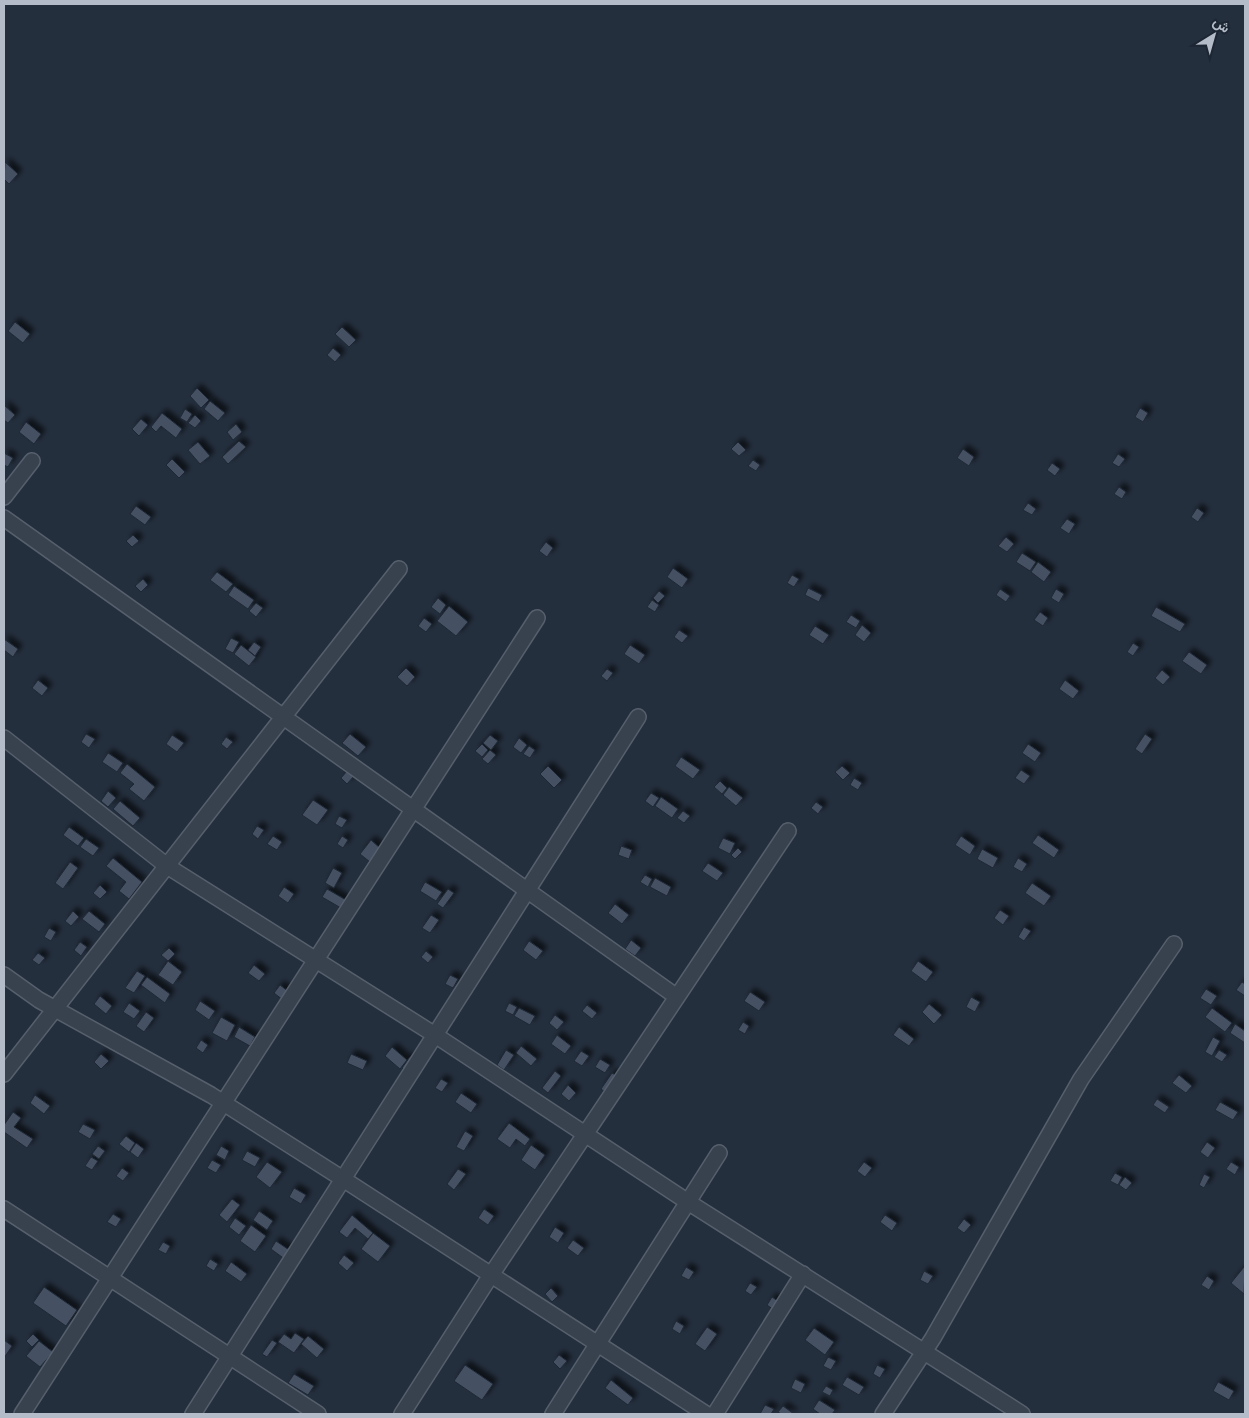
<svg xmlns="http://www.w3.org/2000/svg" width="1249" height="1418" viewBox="0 0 1249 1418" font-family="'IBM Plex Sans',Vazirmatn,sans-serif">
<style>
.building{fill:#455162;stroke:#1f2835;filter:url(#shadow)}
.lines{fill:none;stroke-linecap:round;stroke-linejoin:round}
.minor-casing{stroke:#565f6c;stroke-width:18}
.minor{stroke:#38414e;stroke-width:15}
</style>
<defs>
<filter id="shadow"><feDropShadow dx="4.5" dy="-4.5" stdDeviation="2.5" flood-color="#0009"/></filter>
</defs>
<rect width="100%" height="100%" fill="#242f3e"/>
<path class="building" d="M5 162 18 174 9 184 4 179Z
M15 322 30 334 23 343 8 331Z
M342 327 356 340 349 347 335 334Z
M333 348 341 355 335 362 327 355Z
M197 388 209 400 201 408 190 396Z
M210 401 225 413 218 421 204 409Z
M4 405 15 415 8 423 4 420Z
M1140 408 1148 413 1143 422 1135 417Z
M185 409 192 414 187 422 180 418Z
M162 413 182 429 176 438 161 426 156 432 151 427Z
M195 415 201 421 195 428 188 423Z
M141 419 148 425 139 436 132 429Z
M26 422 41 434 34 444 19 432Z
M236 424 242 432 233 440 227 432Z
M239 441 246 447 228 464 222 457Z
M198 442 210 456 200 464 188 450Z
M738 442 746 450 739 456 731 449Z
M963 449 974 457 969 466 957 458Z
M4 453 13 458 8 467 4 465Z
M1118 454 1125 459 1119 467 1112 463Z
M172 459 185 472 179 478 166 465Z
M753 460 760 465 756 471 748 466Z
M1052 463 1060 469 1055 476 1047 470Z
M1119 487 1126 492 1122 499 1114 494Z
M1028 503 1036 509 1032 515 1023 510Z
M136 506 151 517 145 525 130 514Z
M1197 508 1204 513 1198 522 1191 517Z
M1067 519 1075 524 1069 534 1060 528Z
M133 535 139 541 132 547 126 541Z
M1006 537 1014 544 1007 552 998 546Z
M546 542 553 548 547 557 539 551Z
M1022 553 1036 562 1030 571 1016 562Z
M1038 562 1051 572 1044 582 1031 572Z
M673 568 688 579 682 588 667 577Z
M217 572 233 584 226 592 210 580Z
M792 575 799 579 794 587 787 583Z
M143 579 148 585 141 592 135 586Z
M234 586 254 600 248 609 228 595Z
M808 588 822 595 819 602 805 595Z
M1000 589 1010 596 1006 602 996 595Z
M1056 589 1064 594 1059 603 1051 598Z
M659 591 665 596 658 603 653 598Z
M438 598 446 605 440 614 431 607Z
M652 600 659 605 655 612 647 607Z
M256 603 263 608 256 617 249 611Z
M449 606 468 622 456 636 437 621Z
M1156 607 1185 624 1180 632 1151 616Z
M1040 612 1048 618 1043 626 1034 620Z
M851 615 860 621 856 628 846 622Z
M424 618 432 624 426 632 418 626Z
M862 625 871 633 864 642 855 635Z
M815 626 829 635 823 644 809 635Z
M679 630 688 636 682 643 674 637Z
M231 638 239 642 233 653 225 649Z
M4 639 18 649 13 657 4 650Z
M254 642 261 647 255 656 248 650Z
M1133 643 1139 647 1133 656 1127 652Z
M241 645 256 657 249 666 234 654Z
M630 645 645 655 639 664 624 654Z
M1189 652 1207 665 1201 674 1182 661Z
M406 668 415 677 407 686 397 677Z
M607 669 613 673 607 681 601 676Z
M1162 670 1170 677 1163 685 1155 678Z
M38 680 48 688 42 696 32 688Z
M1065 680 1079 691 1073 699 1059 689Z
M86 734 95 739 89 748 81 742Z
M350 734 366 747 358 756 342 743Z
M1145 734 1152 739 1142 754 1135 749Z
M172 735 184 743 177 752 166 744Z
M490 735 498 741 491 750 483 743Z
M226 737 233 742 227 749 221 744Z
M519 738 527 745 521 753 513 747Z
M482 744 488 750 482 757 475 751Z
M1028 744 1041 753 1035 762 1022 753Z
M529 746 535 750 530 758 523 754Z
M490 750 496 755 488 764 482 759Z
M108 753 123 763 117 772 102 762Z
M681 757 700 770 693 779 675 766Z
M127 764 155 787 144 801 129 789 134 784 120 773Z
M548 766 562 780 554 788 540 774Z
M842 766 850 773 843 780 835 772Z
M1021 770 1030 776 1024 784 1015 778Z
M347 771 354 776 347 784 341 778Z
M854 778 862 783 858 790 850 785Z
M720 781 727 788 722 794 714 787Z
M729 787 743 798 736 806 723 795Z
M108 791 116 798 108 807 101 801Z
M651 793 659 798 653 807 645 801Z
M661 797 678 809 672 818 655 806Z
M313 800 328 810 317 825 302 815Z
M120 801 140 818 133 826 113 809Z
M816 802 823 807 818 814 811 808Z
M683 811 690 816 684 823 677 818Z
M339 816 347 820 342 828 335 824Z
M257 826 264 830 258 839 252 834Z
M69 827 84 838 78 846 63 835Z
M1038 835 1059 850 1054 858 1032 843Z
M273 836 282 842 277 850 267 844Z
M342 836 348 840 343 848 337 844Z
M961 836 975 846 970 855 955 845Z
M723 838 735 843 730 854 718 848Z
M86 839 99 848 93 856 80 847Z
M371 840 381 849 370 862 360 854Z
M621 846 632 850 629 859 618 855Z
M738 848 742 852 735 859 731 855Z
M982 849 998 858 993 868 977 859Z
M113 858 142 882 129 899 119 891 126 882 106 866Z
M1018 858 1027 864 1022 872 1013 867Z
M70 862 78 868 63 889 55 883Z
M708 863 723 873 717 881 702 871Z
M333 868 342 873 334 888 325 883Z
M645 875 652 879 648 887 640 882Z
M655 878 671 887 667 896 650 887Z
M425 882 442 892 436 901 420 891Z
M1032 883 1051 896 1044 906 1025 893Z
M100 885 107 892 100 899 93 893Z
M284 887 294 894 288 903 278 896Z
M327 889 346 900 341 908 322 897Z
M448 889 454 893 443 908 437 904Z
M615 904 629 915 622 924 608 913Z
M1000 910 1009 916 1003 925 994 918Z
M73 911 79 917 71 926 65 921Z
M89 911 105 924 99 932 82 919Z
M431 915 439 920 430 933 422 928Z
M1024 927 1031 931 1024 941 1018 937Z
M49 928 56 932 51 941 44 937Z
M631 940 641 948 635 956 625 949Z
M529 941 543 951 536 960 523 950Z
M80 942 87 947 81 956 74 950Z
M169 948 175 954 168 961 161 955Z
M426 951 433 957 428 963 421 957Z
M38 953 45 958 39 965 32 960Z
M168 961 182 972 173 985 158 975Z
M918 961 933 972 926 982 911 971Z
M254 965 265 974 259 981 248 973Z
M137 971 145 976 134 993 125 988Z
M450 975 458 979 453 988 445 984Z
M147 977 170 994 165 1003 141 985Z
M1242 982 1245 984V996L1236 990Z
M280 985 289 992 283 1000 274 993Z
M1206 989 1217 996 1211 1005 1200 998Z
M750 992 765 1002 759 1011 744 1001Z
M100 996 112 1006 106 1014 94 1004Z
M971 997 980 1002 975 1012 966 1007Z
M200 1001 215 1011 209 1020 195 1010Z
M129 1003 140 1011 134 1019 123 1012Z
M509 1003 517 1007 513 1015 505 1011Z
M929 1004 942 1015 934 1024 922 1012Z
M587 1005 597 1013 592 1019 582 1011Z
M519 1008 535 1016 530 1025 514 1016Z
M1212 1008 1232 1023 1225 1032 1205 1017Z
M146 1012 154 1018 144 1032 136 1026Z
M555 1015 564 1022 557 1030 549 1023Z
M221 1017 235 1025 227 1041 212 1033Z
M743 1022 749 1026 745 1034 738 1030Z
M1235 1024 1245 1031V1043L1230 1033Z
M239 1027 255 1037 250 1046 234 1037Z
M899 1027 914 1039 909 1046 893 1035Z
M557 1035 571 1046 565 1054 551 1044Z
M1213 1037 1220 1041 1212 1056 1205 1052Z
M201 1040 208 1045 203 1053 196 1048Z
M521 1046 537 1059 531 1066 516 1053Z
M392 1047 407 1060 400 1069 385 1056Z
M506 1050 514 1055 504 1070 497 1065Z
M1219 1050 1227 1055 1222 1062 1214 1057Z
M581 1051 589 1056 582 1066 574 1061Z
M101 1054 109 1061 101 1069 94 1062Z
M351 1054 367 1061 363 1070 347 1063Z
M410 1057 415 1060 407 1072 402 1068Z
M600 1059 610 1065 605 1073 595 1067Z
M555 1071 561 1076 548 1093 542 1088Z
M612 1073 620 1078 609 1095 601 1089Z
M1179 1075 1192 1086 1186 1093 1172 1083Z
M441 1079 448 1083 442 1092 435 1088Z
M568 1085 576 1093 569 1101 561 1094Z
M461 1093 477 1104 471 1113 455 1102Z
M35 1095 50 1106 44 1114 30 1103Z
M1157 1099 1169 1107 1165 1113 1153 1105Z
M1220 1102 1238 1112 1233 1120 1215 1110Z
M13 1112 21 1118 14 1127 33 1139 27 1148 4 1132V1125Z
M509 1123 530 1139 525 1146 516 1139 510 1148 497 1139Z
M83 1124 95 1130 90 1139 78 1132Z
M465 1131 473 1136 464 1151 456 1147Z
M126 1136 135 1143 129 1152 119 1144Z
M1207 1142 1215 1148 1208 1158 1200 1152Z
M136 1143 144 1149 138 1158 130 1152Z
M531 1145 545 1155 535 1170 521 1160Z
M98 1146 105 1151 99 1159 92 1154Z
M221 1146 229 1151 225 1160 216 1155Z
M247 1151 260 1158 255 1167 242 1160Z
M91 1157 98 1161 92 1170 85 1166Z
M212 1160 221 1165 216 1173 207 1168Z
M267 1162 282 1172 270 1188 256 1177Z
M864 1162 872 1168 865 1177 857 1171Z
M1231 1162 1239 1167 1235 1175 1226 1169Z
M122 1168 129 1173 123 1181 116 1176Z
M458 1169 466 1174 454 1190 447 1184Z
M1115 1173 1122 1177 1118 1185 1110 1181Z
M1204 1174 1210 1177 1204 1188 1199 1185Z
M1125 1177 1132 1183 1126 1190 1119 1185Z
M294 1188 306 1195 301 1204 289 1197Z
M232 1199 240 1205 227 1222 219 1215Z
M484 1209 494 1216 488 1225 478 1218Z
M259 1211 273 1221 267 1230 253 1220Z
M113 1214 121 1219 116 1227 107 1222Z
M352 1215 373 1233 368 1239 355 1228 347 1238 339 1232Z
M885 1215 897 1223 892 1231 880 1222Z
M235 1218 246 1226 239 1235 229 1227Z
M964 1219 971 1225 964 1233 957 1228Z
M251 1225 266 1236 255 1252 240 1241Z
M555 1227 564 1233 558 1243 549 1237Z
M373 1233 390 1246 378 1262 361 1249Z
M573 1240 584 1248 578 1256 567 1248Z
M276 1241 292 1252 286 1260 271 1249Z
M163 1242 170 1246 166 1254 158 1250Z
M344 1255 354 1263 347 1271 338 1263Z
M210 1259 218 1264 214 1271 206 1266Z
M231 1262 247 1274 241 1282 225 1271Z
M686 1267 694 1272 689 1280 681 1276Z
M1244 1267 1245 1269 1244 1294 1231 1283Z
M924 1271 933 1276 928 1284 920 1280Z
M1207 1276 1214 1281 1209 1290 1201 1285Z
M750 1283 757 1287 751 1295 745 1291Z
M44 1287 77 1310 66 1326 33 1303Z
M551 1288 558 1296 552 1302 545 1294Z
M772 1297 779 1302 774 1310 767 1305Z
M676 1321 684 1326 680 1334 672 1329Z
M707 1327 717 1334 705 1351 695 1344Z
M814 1328 834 1342 825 1355 805 1340Z
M295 1333 304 1339 294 1353 278 1342 284 1334 291 1339Z
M33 1334 39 1340 32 1347 26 1341Z
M308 1336 324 1349 317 1358 301 1344Z
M4 1340 12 1346 4 1358Z
M272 1340 277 1343 267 1357 262 1354Z
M39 1341 53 1352 40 1367 26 1356Z
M559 1355 567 1361 560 1369 553 1362Z
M828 1357 836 1361 831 1370 823 1366Z
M465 1365 493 1384 482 1400 454 1381Z
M877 1365 885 1369 880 1378 873 1374Z
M294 1374 314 1386 308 1395 288 1383Z
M847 1377 864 1387 859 1395 842 1385Z
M795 1379 805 1384 801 1393 791 1388Z
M611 1380 633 1398 628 1405 605 1388Z
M1218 1382 1234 1391 1229 1400 1213 1391Z
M826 1386 833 1390 830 1396 822 1392Z
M819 1400 835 1410 832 1414H820L813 1409Z
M765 1405 774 1409 771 1414H760Z
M783 1406 794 1414H781L778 1412Z"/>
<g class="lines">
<g class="minor-casing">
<path id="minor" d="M4 497 32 461
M4 518 677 997
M4 738 167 866 435 1035 688 1202 1022 1414
M4 975 39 1000 211 1095 343 1179 638 717
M4 1074 399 569
M4 1209 318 1414
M22 1414 537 618
M193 1414 343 1179 706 1414
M402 1414 491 1275 788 831
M553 1414 719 1153
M715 1414 803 1274
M883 1414 933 1338 1081 1079 1174 944"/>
</g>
<use href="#minor" class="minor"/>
</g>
<rect width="1249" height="1418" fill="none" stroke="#b4bcc9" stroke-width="10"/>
<g transform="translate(1214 35) rotate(37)" stroke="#1d2633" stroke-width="4" paint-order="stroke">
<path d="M0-4L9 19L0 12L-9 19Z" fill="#b4bcc9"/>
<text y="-8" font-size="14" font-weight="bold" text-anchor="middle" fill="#b4bcc9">ش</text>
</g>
</svg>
